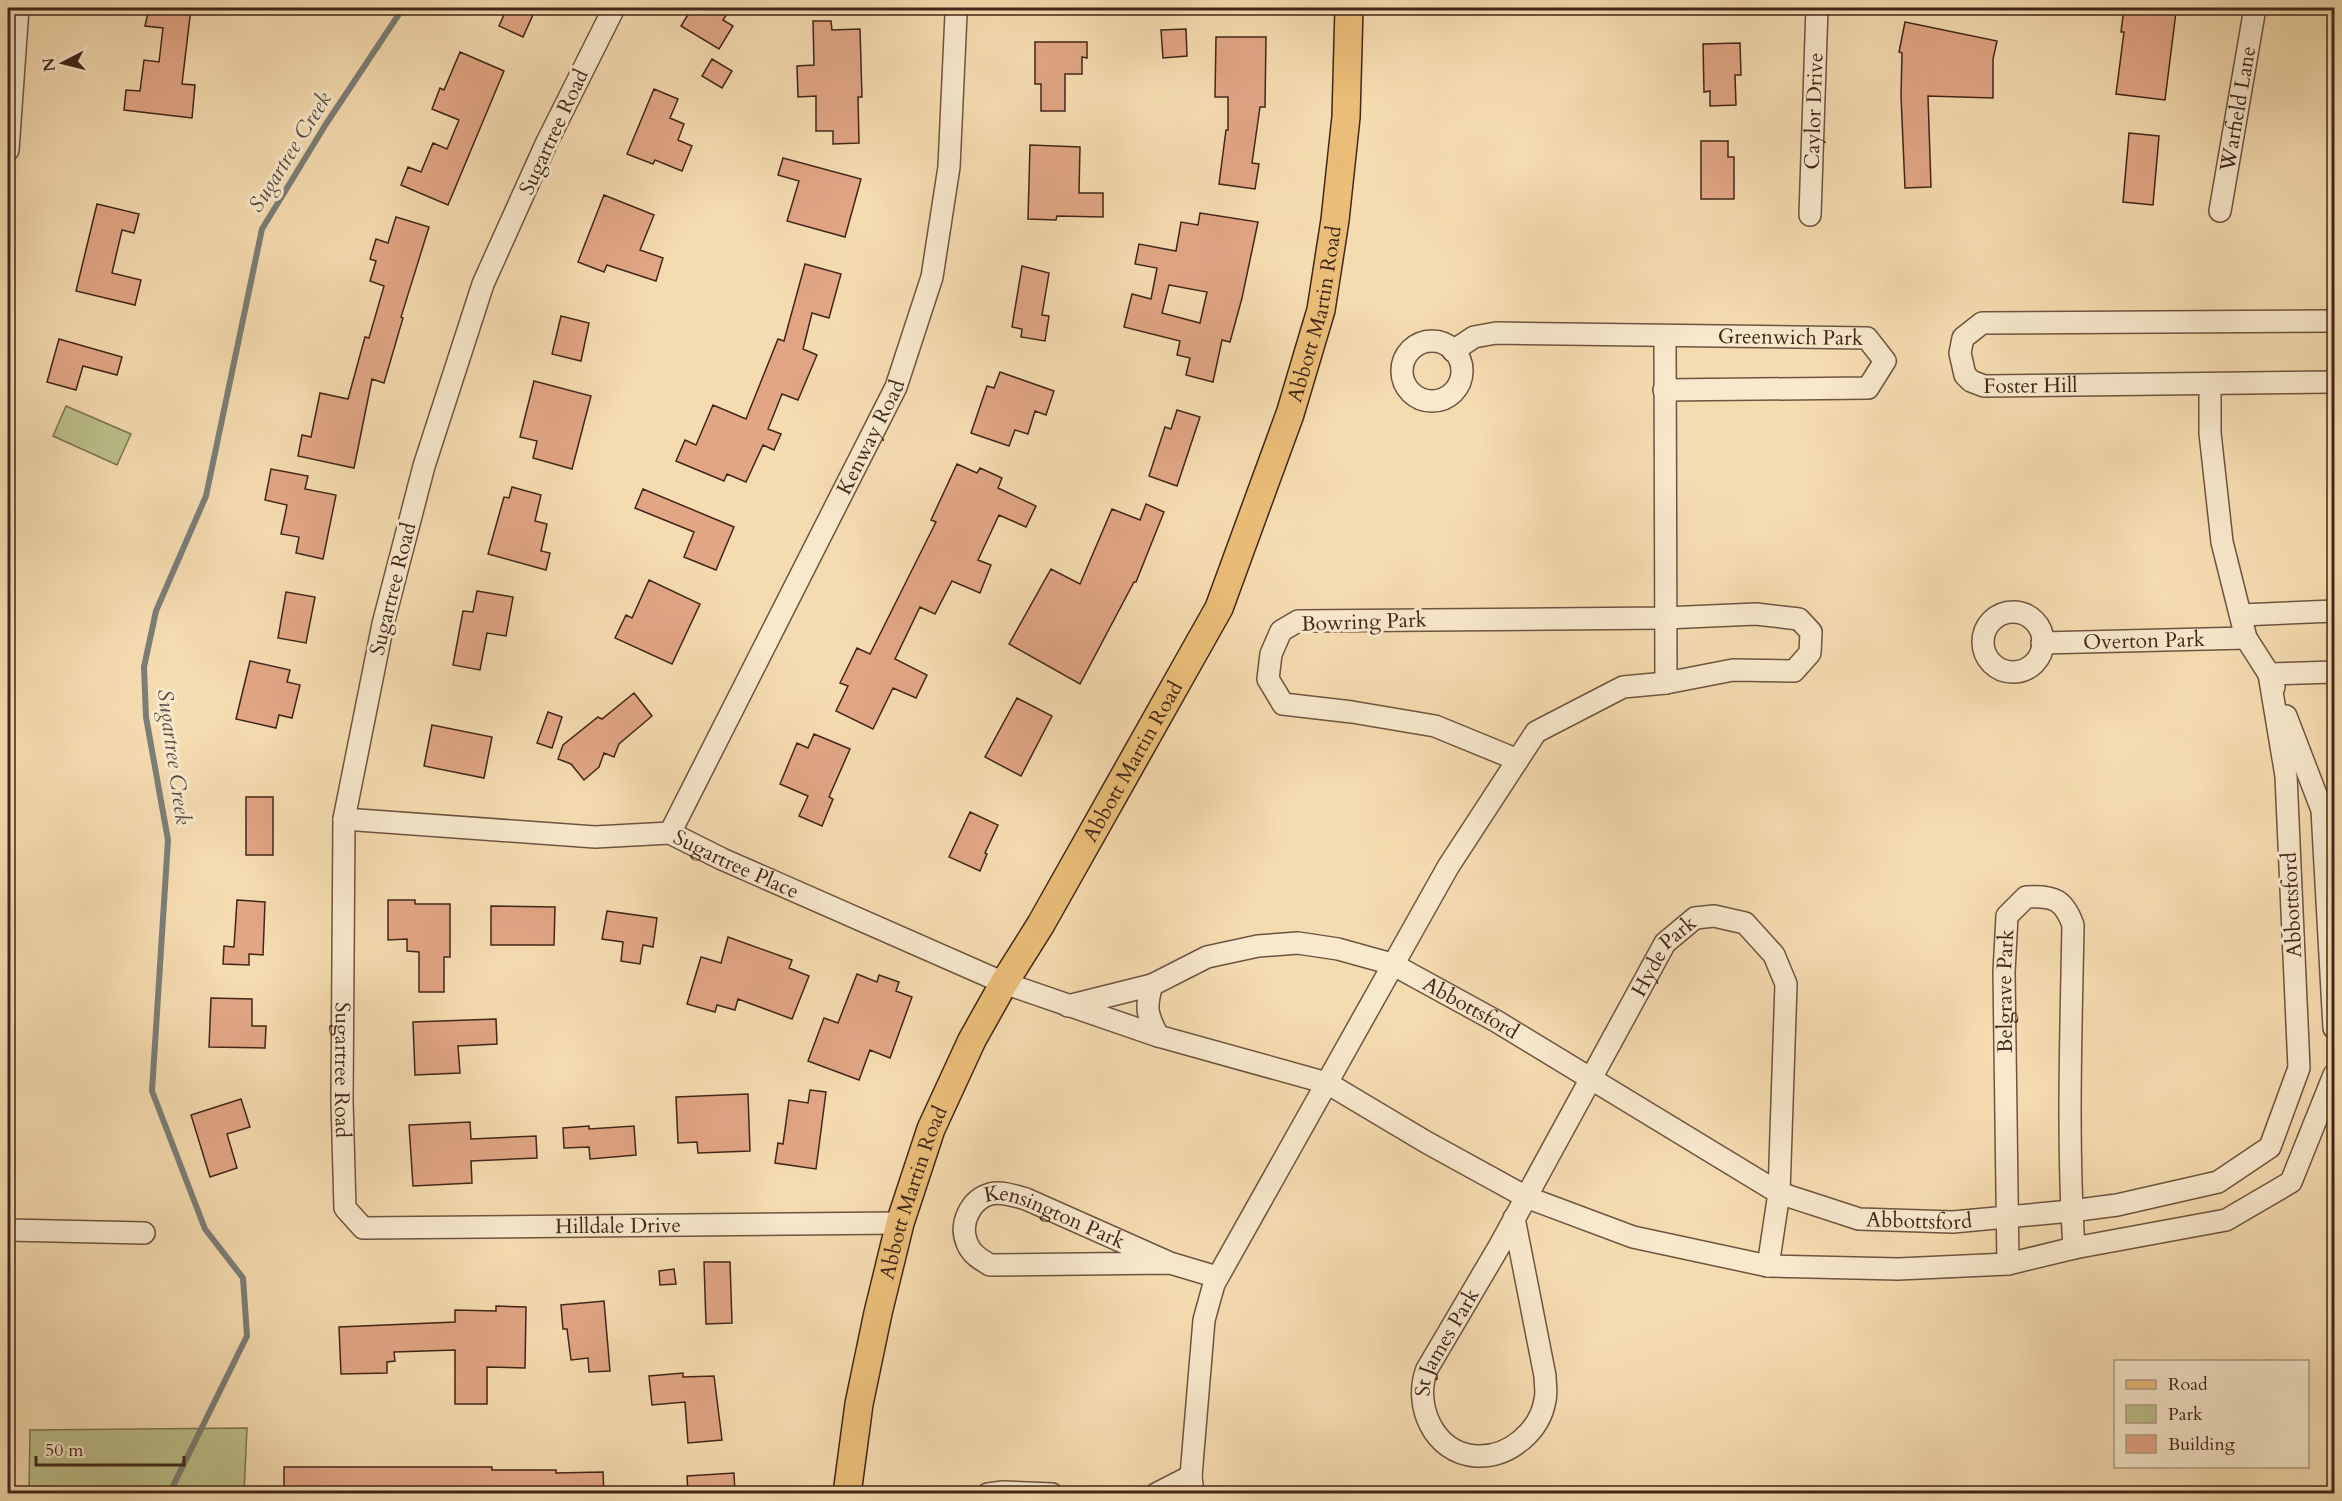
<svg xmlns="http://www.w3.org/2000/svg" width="2342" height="1501" viewBox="0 0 2342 1501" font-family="Cardo,serif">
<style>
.green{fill:#bcc08b;stroke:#7e7352;stroke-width:1.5}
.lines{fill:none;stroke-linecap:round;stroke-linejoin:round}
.stream{stroke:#7b7e78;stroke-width:6}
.building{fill:#e2a685;stroke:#41261a;stroke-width:1.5;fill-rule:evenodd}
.minor-casing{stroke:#6e5440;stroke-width:24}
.major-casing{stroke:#41261a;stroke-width:30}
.minor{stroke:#f8e8cc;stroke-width:21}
.major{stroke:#eabe78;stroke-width:27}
.labels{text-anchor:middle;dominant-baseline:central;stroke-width:6;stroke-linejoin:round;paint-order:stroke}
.street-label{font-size:21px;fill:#41261a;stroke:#f8e8cc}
.water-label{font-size:22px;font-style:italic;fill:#594b41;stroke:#f8e8cc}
</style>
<rect width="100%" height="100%" fill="#f5dcb0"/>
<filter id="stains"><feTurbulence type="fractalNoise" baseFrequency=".00333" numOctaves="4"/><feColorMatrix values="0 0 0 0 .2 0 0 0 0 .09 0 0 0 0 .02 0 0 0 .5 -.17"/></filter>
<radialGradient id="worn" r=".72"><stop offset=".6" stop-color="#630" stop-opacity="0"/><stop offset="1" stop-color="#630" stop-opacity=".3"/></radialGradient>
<path class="green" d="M66 406 131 434 117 465 53 436Z
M247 1428 244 1493H29L30 1430Z"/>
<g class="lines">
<path class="stream" d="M169 1494 247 1336 243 1278 205 1229 152 1091 168 840 146 717 144 667 156 611 206 496 262 229 326 124 403 8"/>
</g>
<path class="building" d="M149 8H191L182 84 195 85 192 118 124 110 126 90 140 91 144 60 159 62 163 28 145 26Z
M507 8H536L523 37 499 26Z
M692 8H731L723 20 733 26 719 49 681 26Z
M2124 8 2176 12 2165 100 2116 94 2124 32H2121Z
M813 21H831L832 30 860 29 862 97H858L859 143 833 144V131H816V96L798 97 797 66 814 65Z
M1905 22 1997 41 1993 59V98L1928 96 1931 187 1905 188 1901 96 1902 53 1899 52Z
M1186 29 1187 56 1163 58 1161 30Z
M1216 37H1266L1265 107H1260L1252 163 1259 164 1255 189 1219 184 1226 130H1228V97H1215Z
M1035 42H1087V58L1082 57V74H1065V111H1041V84H1035Z
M1740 43 1741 75H1735L1736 105 1710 106V91L1704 92 1703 44Z
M460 52 504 71 448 205 401 185 408 167 421 172 433 143 447 149 459 120 432 109 440 88 444 90Z
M712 59 732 71 722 88 702 76Z
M654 89 678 99 670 118 684 124 678 140 692 146 682 171 655 160 653 164 627 154Z
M2129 133 2159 136 2153 205 2123 202Z
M1701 141H1728V157H1734V199H1701Z
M1030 145 1080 147 1079 193H1103V217L1057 216 1056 220 1028 219Z
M783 158 861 179 845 237 787 221 799 181 778 175Z
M604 195 654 215 640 250 663 258 656 281 607 265 604 272 578 262Z
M97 204 139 214 134 233 122 230 112 273 141 280 135 305 76 291Z
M1200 213 1258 222 1242 298 1230 342 1222 340 1213 382 1186 375 1190 358 1177 355 1180 341 1124 327 1132 294 1151 299 1157 268 1135 264 1139 244 1176 251 1181 222 1198 225ZM1169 285 1207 292 1200 323 1162 313Z
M396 217 429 227 401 317 403 318 384 383 372 379 354 468 298 456 302 435 311 437 320 393 348 399 365 337 369 338 384 286 370 281 376 261 370 259 376 239 388 243Z
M805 264 841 274 829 318 812 313 803 349 817 355 798 400 782 394 768 429 781 434 774 450 763 445 746 482 727 474 724 481 676 461 685 440 696 445 713 405 746 419 778 339 784 341Z
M1022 266 1049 273 1042 315 1049 316 1045 341 1021 337 1022 329 1012 327Z
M561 316 589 323 581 361 552 354Z
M59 339 122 357 117 375 83 366 76 390 47 382Z
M1000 372 1054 391 1046 415 1035 411 1028 434 1015 430 1009 446 971 433 987 386 994 388Z
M534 381 591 396 572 469 533 458 537 441 520 437Z
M1177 410 1200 417 1177 486 1149 476 1165 427 1171 429Z
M957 464 977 473 980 468 1002 478 998 488 1036 506 1026 527 999 515 978 560 991 565 980 593 952 581 935 614 920 607 895 659 927 675 916 698 893 688 873 729 836 711 848 686 840 683 857 648 870 654 936 522 931 520Z
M271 469 308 476 305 489 336 495 323 559 296 553 299 537 281 534 287 505 265 500Z
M512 487 541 495 535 521 547 524 541 551 550 553 546 570 488 554 504 497 509 498Z
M643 489 734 527 716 570 684 557 694 532 635 508Z
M1146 504 1164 512 1136 582H1134L1080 684 1009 644 1051 569 1080 584 1112 509 1140 520Z
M649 580 700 604 672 664 615 638 626 615 632 618Z
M477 591 513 597 506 636 487 633 480 670 453 665 463 611 473 612Z
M286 592 315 597 306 643 278 638Z
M250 661 290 670 287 682 300 685 292 718 279 715 276 728 236 719Z
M634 693 652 716 619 744 614 757 604 753 599 767 584 780 571 764 558 759 563 745 598 717 602 719Z
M1017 698 1052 716 1021 776 985 757Z
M548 712 562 717 552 748 537 743Z
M432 725 492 737 484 778 424 766Z
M814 734 850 749 829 797 833 799 822 826 799 816 808 796 780 784 797 743 808 748Z
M246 797H273V855H246Z
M970 812 998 825 985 853 987 854 980 871 949 857Z
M237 900 265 902 263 955 249 954V965L223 964 224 946 234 947Z
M388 900H415V904H450V957H444V992H419V952L407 951V939L388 940Z
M491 906 555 907 554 945H491Z
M607 911 657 918 653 947 643 945 640 964 621 961 623 942 602 939Z
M728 937 792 960 789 968 809 976 792 1019 738 999 735 1010 717 1005 715 1012 687 1004 701 957 721 963Z
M857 974 877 982 879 975 899 982 896 991 912 997 890 1058 870 1050 859 1080 808 1061 824 1018 838 1023Z
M211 998 252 999V1026H266L265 1048 209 1047Z
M496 1019 497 1044 458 1046 460 1073 415 1075 413 1022Z
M810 1090 826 1092 816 1169 775 1163 778 1143 783 1144 789 1100 808 1103Z
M748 1094 750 1151 698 1153 697 1142 678 1143 676 1097Z
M241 1099 250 1127 227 1134 237 1168 210 1177 191 1115Z
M470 1122 471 1139 536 1136 537 1158 471 1161 472 1183 413 1186 409 1125Z
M589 1126V1129L634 1126 636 1155 590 1159 589 1147 564 1148 563 1128Z
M704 1262H730L732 1323 706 1324Z
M674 1269 676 1284 660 1285 659 1271Z
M604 1301 610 1371 589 1372 588 1358 571 1360 567 1329H563L561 1305Z
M496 1306 526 1307 525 1368 487 1367V1404H455V1350L394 1352 395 1361 387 1362V1373L341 1374 339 1327 455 1322V1310L496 1311Z
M683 1373V1377L714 1376 722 1440 688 1443 685 1402 652 1405 649 1376Z
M284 1467H492V1470H556V1473L603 1472 604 1494H284Z
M734 1473 735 1494H688L687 1476Z"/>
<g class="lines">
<g class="minor-casing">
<g id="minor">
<path id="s1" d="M614 8 546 144 483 284 424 466 383 624 344 819 342 1101 345 1208 363 1228 900 1223"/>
<path d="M8 150 18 8"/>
<path id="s2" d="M2220 211 2255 8"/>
<path id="s3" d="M1810 215 1817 8"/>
<path id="s4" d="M2334 321 1982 323 1963 338 1960 353 1965 375 1971 381 1984 386 2334 382"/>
<path d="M1665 336 1666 683"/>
<circle cx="1432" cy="371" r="30"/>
<path id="s5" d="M1453 351 1474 337 1496 333 1867 338 1885 361 1868 388 1664 390"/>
<path d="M2210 384V433L2222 542 2246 638 2269 674 2274 687"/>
<circle cx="2013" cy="642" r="30"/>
<path d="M2241 615 2334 611"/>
<path id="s6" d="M2042 643 2246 638"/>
<path d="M2269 674 2334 672"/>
<path d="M2286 716 2322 810 2334 1028"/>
<path id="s7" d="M344 819 595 837 670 833 722 859 1004 983 1158 1036 1327 1083 1426 1142 1526 1197 1633 1237 1768 1266 1898 1269 2008 1264 2074 1248 2226 1220 2291 1182 2334 1075"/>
<path id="s8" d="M670 833 896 387 932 277 949 167 956 14 955 8"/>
<path d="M1068 1006 1152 985"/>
<path id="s9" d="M1158 1036C1147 1015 1145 1008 1152 985L1207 957 1258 946 1298 943 1338 949 1392 964 1496 1021 1779 1193 1859 1219 1953 1222 2071 1211 2117 1205 2218 1182 2270 1147 2299 1068 2286 776 2269 674"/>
<path id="s10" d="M1514 1218 1545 1376C1545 1384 1547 1392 1545 1400 1540 1431 1509 1458 1476 1456 1433 1453 1413 1404 1427 1369L1500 1245 1665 943 1695 918 1714 916 1745 923 1774 955 1786 984 1779 1193 1768 1266"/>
<path d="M8 1230 144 1233"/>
<path id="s11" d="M1170 1263 990 1265C980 1259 971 1254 967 1243 959 1224 970 1200 990 1194 1002 1191 1015 1196 1026 1199L1170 1263 1217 1277"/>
<path id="s12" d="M2008 1264 2004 972 2007 916 2026 897C2054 895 2064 900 2073 925 2071 1033 2067 1141 2074 1248"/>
<path d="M988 1494 1003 1492 1052 1494"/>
<path d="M1156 1494 1191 1476"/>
<path d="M1193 1494 1191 1476 1204 1320 1214 1284 1448 867 1536 732 1623 687 1666 683 1733 670 1794 671 1810 653 1811 632 1799 619 1756 614 1665 618 1298 621 1281 631 1271 654 1268 679 1283 704 1352 712 1435 726 1518 760"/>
</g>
</g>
<g class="major-casing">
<g id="major">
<path id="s13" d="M847 1494 859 1404 878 1313 900 1223 931 1129 972 1040 1004 983 1041 924 1219 608 1290 414 1321 310 1335 220 1346 117 1349 8"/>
</g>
</g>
<use href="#minor" class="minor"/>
<use href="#major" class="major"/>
</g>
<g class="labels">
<g class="street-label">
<text stroke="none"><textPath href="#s2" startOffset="104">Warfield Lane</textPath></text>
<text stroke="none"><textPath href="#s3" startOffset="104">Caylor Drive</textPath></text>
<text transform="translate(554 132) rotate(-65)">Sugartree Road</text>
<text stroke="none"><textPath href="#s13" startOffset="1281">Abbott Martin Road</textPath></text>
<text stroke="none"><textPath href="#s5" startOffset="342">Greenwich Park</textPath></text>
<text stroke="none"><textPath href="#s4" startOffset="483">Foster Hill</textPath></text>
<text stroke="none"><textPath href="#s8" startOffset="444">Kenway Road</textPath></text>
<text transform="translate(393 589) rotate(-76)">Sugartree Road</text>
<text transform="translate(1364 622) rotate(-2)">Bowring Park</text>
<text stroke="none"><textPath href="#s6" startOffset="102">Overton Park</textPath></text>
<text stroke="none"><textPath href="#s13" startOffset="795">Abbott Martin Road</textPath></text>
<text stroke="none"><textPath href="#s7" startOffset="400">Sugartree Place</textPath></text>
<text transform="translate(2292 905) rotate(-93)">Abbottsford</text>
<text stroke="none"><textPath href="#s10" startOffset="874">Hyde Park</textPath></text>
<text stroke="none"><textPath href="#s12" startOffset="273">Belgrave Park</textPath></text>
<text stroke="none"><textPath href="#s9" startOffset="394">Abbottsford</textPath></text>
<text stroke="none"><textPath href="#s1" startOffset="1110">Sugartree Road</textPath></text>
<text stroke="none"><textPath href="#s13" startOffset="309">Abbott Martin Road</textPath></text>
<text stroke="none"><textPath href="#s9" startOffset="898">Abbottsford</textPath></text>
<text stroke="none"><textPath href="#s11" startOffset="342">Kensington Park</textPath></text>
<text stroke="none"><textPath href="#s1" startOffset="1530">Hilldale Drive</textPath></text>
<text stroke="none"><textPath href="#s10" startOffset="429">St James Park</textPath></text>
</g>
<g class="water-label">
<text transform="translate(290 152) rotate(-58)">Sugartree Creek</text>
<text transform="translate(174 757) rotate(82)">Sugartree Creek</text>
</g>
</g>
<rect width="2342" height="1501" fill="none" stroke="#f5dcb0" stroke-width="30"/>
<rect x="9" y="9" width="2324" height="1483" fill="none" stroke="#41261a" stroke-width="3"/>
<rect x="15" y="15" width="2312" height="1471" fill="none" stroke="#41261a" stroke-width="1.5"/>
<rect x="2114" y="1360" width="195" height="108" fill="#f8e8cc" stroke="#af9a85" stroke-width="1.5"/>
<rect x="2126" y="1380" width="30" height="9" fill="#eabe78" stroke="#af9a85" stroke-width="1.5"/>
<text x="2168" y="1390" font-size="18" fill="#41261a">Road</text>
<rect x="2126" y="1405" width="30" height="18" fill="#bcc08b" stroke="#af9a85" stroke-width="1.5"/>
<text x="2168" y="1420" font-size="18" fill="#41261a">Park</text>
<rect x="2126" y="1435" width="30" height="18" fill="#e2a685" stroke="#af9a85" stroke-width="1.5"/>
<text x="2168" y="1450" font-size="18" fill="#41261a">Building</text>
<g transform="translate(63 63) rotate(263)" stroke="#f8e8cc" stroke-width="4.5" paint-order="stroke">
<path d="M0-4.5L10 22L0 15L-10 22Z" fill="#41261a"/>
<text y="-9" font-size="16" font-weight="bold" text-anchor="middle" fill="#41261a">N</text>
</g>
<path d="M36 1456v9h148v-9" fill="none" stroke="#41261a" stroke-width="3"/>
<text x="45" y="1456" font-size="18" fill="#41261a" stroke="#f8e8cc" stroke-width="4.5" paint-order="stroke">50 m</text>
<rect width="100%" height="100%" filter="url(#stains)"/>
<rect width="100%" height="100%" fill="url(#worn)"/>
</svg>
